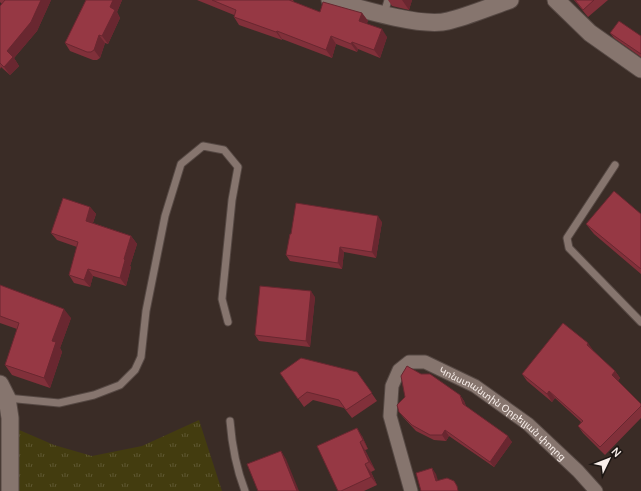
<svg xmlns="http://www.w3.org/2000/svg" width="641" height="491" viewBox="0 0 641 491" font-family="Manrope,'Noto Sans Armenian',sans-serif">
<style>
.grass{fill:url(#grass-tufts)}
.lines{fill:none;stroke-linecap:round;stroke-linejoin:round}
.service-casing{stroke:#554843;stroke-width:9}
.minor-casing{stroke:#554843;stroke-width:15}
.tertiary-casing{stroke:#554843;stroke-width:19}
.service{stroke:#86756e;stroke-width:7}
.minor{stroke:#86756e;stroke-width:13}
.tertiary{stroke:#86756e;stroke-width:17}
.wall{fill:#81303a}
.shaded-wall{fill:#692730}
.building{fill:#963844;stroke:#692730}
.labels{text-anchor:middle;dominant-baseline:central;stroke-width:3;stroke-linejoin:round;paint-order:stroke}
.street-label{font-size:10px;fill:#f8eeea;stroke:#1c1613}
</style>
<defs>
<pattern id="grass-tufts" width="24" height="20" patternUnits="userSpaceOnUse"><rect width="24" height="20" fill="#433c0f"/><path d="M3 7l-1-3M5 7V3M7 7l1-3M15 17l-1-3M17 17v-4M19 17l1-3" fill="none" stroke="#5f5832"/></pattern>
</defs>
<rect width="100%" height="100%" fill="#3a2c26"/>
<path class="grass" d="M199 420 222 491H16L17 429 54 445 92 456 142 446Z"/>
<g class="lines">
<g class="service-casing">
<path id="service" d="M384 14 388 0
M615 165 567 238 569 248 641 322
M7 398 59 403 94 395 120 385 135 370 141 357 146 311 165 216 181 164 203 146 224 150 238 167 232 200 222 299 228 322
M230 421C232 446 236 468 245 491"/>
</g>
<g class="minor-casing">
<g id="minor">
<path id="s1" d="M411 491 390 416 392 386 399 370 409 362H425L475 386 528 424 578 471 596 491"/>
</g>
</g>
<g class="tertiary-casing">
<path id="tertiary" d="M330 0C358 8 422 28 448 21 469 16 489 7 510 0
M556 0 590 33 641 69
M0 384 7 398 10 418V491"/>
</g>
<use href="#service" class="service"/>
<use href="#minor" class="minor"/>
<use href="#tertiary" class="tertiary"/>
</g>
<path class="wall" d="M0 0H51L37 31 14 58 19 66 10 75 1 67 0 69V6L2 4 0 2Z
M86 0H122L117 12 120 18 108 44 105 43 100 58 97 60H93L70 51 65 43Z
M197 0H293L294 2 320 12 362 13 368 21 366 24 387 37 380 58 358 49 357 52 336 44 332 58 282 39V40L239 25 234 17V15Z
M388 0H412L409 10 392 6Z
M574 0H608L588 17Z
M610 33 641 36V57L614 38Z
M90 207 96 214 93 223 131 236 137 244 130 266 131 267 126 286 93 276 90 287 74 283 69 275 77 247 57 240 51 233Z
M641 214V274L594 234 586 224Z
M382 222 376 258 344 252 342 269 290 261 286 255 291 234Z
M0 285 71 318 60 348 62 352 50 388 12 375 5 365 17 329 0 323Z
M315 297 310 347 259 341 255 335Z
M593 350V351L615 371 620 378 618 381 641 404V418L605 455 583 433 578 426 581 422 555 398 552 402 527 381 522 374Z
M357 372 377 401 352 418 344 408 313 400 304 407 280 373Z
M421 374 460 395 464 401 466 406 512 442 494 467 449 436 446 441 434 440 416 431 403 417 399 412Z
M362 436 368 449 365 450 375 470 371 472 377 485 364 491H338Z"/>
<path class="shaded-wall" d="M41 0H51L37 31 14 58 19 66 10 75 4 67 7 51Z
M113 0H122L117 12 120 18 108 44 102 36 110 7Z
M402 0H412L409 10Z
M362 13 368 21 365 29 359 21Z
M382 29 387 37 380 58 374 50Z
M277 31 282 39V40L276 32Z
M99 35 105 43 100 58 94 50Z
M331 36 336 44 332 58 326 50Z
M352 42 358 49 357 52 351 44Z
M90 207 96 214 91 228 86 221Z
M378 216 382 222 376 258 372 252Z
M131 236 137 244 130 266 131 267 126 286 120 278 124 259Z
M340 247 344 252 342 269 338 263Z
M88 269 93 276 90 287 84 280Z
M311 291 315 297 310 347 306 341Z
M64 309 71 318 60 348 62 352 50 388 44 378 52 341Z
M588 343 593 350 592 353 587 345Z
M615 371 620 378 617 382 612 375Z
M549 391 555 398 552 402 547 394Z
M460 395 464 401 467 410 463 404Z
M357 428 362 436 368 449 363 440Z
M445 430 449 436 446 441 442 435Z
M508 436 512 442 494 467 490 462Z
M360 442 365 450 375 470 369 462Z
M281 451 286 459 299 491H297Z
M365 464 371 472 377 485 371 477Z
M432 468 436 474 440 487 436 481Z"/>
<path class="building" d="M5 0H41L31 22 7 51 13 57 4 67 0 63V6Z
M86 0H113L110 7 115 10 102 36 99 35 94 50 91 52H87L65 43Z
M212 0H289L320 12 323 2 362 13 359 21 382 29 374 50 352 42 351 44 331 36 326 50 277 31 276 32 234 17 236 10Z
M575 0H594L583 10Z
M619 21 641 36V54L610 33Z
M614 191 641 214V269L586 224Z
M63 198 90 207 86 221 131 236 124 259 125 260 120 278 88 269 84 280 69 275 78 242 51 233Z
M296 203 378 216 372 252 340 247 338 263 286 255 290 234H291Z
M0 285 64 309 52 341 56 342 44 378 5 365 19 323 0 316Z
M260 286 311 291 306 341 255 335Z
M563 323 588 343 587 345 615 371 612 375 641 404V406L600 447 578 426 583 421 549 391 547 394 522 374Z
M301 358 357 372 372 393 346 410 339 400 307 392 298 399 280 373Z
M407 366 421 374H430L460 395 463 404 508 436 490 462 445 430 442 435H430L412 425 399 412 397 405 405 397 401 376Z
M357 428 363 440 360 442 369 462 365 464 371 477 341 491H338L317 446Z
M281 451 297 491H258L247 464Z
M432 468 436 481 447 478 454 481 457 486 458 491H421L416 473Z"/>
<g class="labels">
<g class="street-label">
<text stroke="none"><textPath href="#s1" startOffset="248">Կոնստանտին Օրբելյան փողոց</textPath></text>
</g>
</g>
<g transform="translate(609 459) rotate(47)" stroke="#1c1613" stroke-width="3" paint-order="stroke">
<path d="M0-3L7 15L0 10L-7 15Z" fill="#f8eeea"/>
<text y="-6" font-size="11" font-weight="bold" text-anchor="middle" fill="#f8eeea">N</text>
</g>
</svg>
